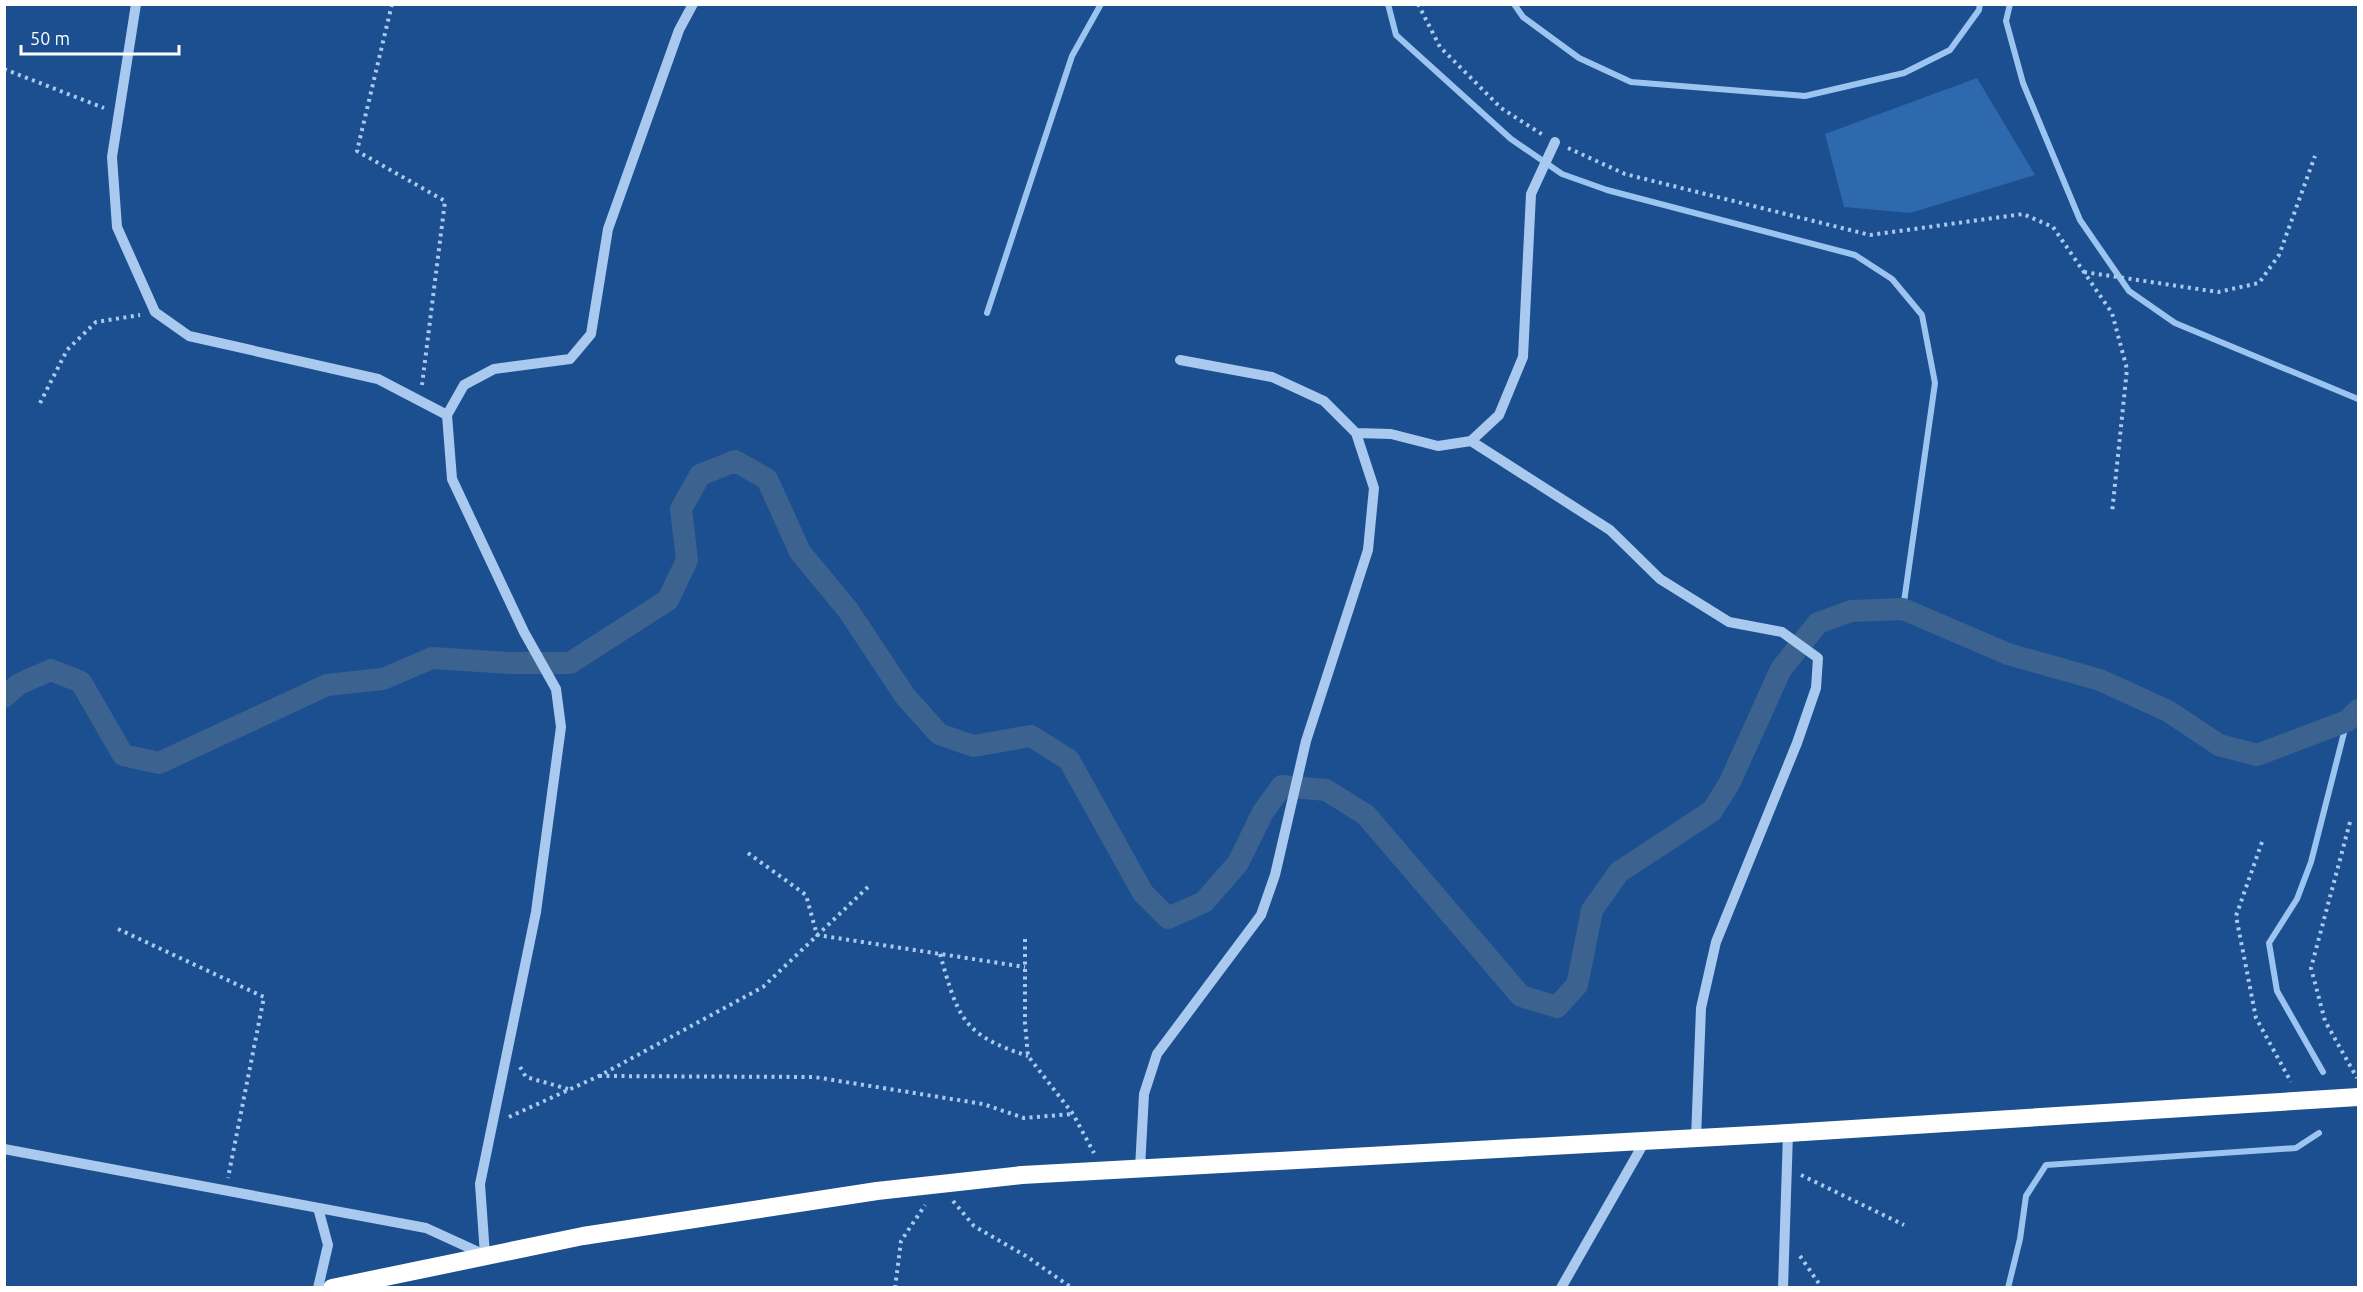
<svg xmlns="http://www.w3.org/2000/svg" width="2363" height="1292" viewBox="0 0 2363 1292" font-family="Ubuntu,sans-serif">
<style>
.green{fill:#2e69ad}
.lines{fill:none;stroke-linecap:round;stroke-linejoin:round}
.stream{stroke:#9cc4f0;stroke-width:6}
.canal{stroke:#3c6290;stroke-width:22}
.path{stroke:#a9c9ee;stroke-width:4;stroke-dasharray:3 4.5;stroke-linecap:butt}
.minor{stroke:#a9c9ee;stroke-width:10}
.highway{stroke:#fff;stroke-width:18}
</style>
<rect width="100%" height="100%" fill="#1b4f8f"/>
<path class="green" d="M1977 78 2035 175 1910 213 1844 207 1825 134Z"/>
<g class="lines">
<path class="stream" d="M1388 4 1396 35 1511 139 1562 174 1607 190 1855 255 1892 279 1922 315 1935 383 1903 609
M1514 4 1523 17 1579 58 1631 82 1805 96 1904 73 1950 50 1979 10 1980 4
M2010 4 2006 21 2023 83 2080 220 2129 291 2175 323 2358 399
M987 313 1072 56 1101 4
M2323 1072 2277 991 2269 943 2297 899 2311 862 2347 721
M2008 1288 2020 1239 2026 1196 2046 1165 2296 1148 2319 1133"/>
<path class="canal" d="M4 697 19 684 51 670 81 682 123 755 159 763 327 685 383 679 432 658 510 663H570L668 600 687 560 681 509 700 475 735 461 767 479 800 552 848 610 905 696 939 734 973 746 1031 736 1069 760 1143 893 1168 918 1204 902 1238 863 1263 812 1282 786 1326 790 1366 815 1521 996 1557 1007 1577 985 1592 910 1619 872 1712 811 1729 784 1781 669 1818 623 1851 611 1903 609 2008 654 2100 680 2168 711 2219 745 2257 755 2347 721 2358 710"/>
<path class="path" d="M392 4 357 151 445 201 422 385
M1418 4 1440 47 1501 108 1543 135
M4 69 104 108
M1568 148 1625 174 1870 235 2023 214 2053 227 2112 313 2127 369 2112 513
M2084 272 2218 292 2259 283 2279 255 2315 156
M40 403 67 350 96 322 140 315
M2350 822 2311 968 2325 1021 2357 1078
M2262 842 2236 916 2256 1018 2291 1082
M748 853 806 895 817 935 1025 967
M118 929 264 997 228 1178
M1025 939V1023L1028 1056 1073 1114 1094 1153
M940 954C958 1017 962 1035 1028 1056
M520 1067 526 1077 568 1089
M599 1076 814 1077 983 1104 1024 1118 1073 1114
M509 1117 599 1076 763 987 870 885
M1801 1175 1904 1225
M953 1201 974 1226 1026 1256 1072 1288
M1800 1256 1822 1288
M895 1288 901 1241 925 1205"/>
<path class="minor" d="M136 4 112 157 117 227 155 312 189 336 378 379 447 415
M1356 433 1391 434 1438 446 1471 441 1499 415 1523 357 1531 194 1555 142
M1471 441 1610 530 1660 579 1729 622 1782 632 1818 658 1816 688 1797 743 1716 942 1701 1008 1696 1138
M4 1149 426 1228 485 1255 480 1184 536 912 561 727 556 689 524 632 452 479 447 415 464 385 494 369 570 359 591 334 608 229 679 30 693 4
M1140 1168 1144 1094 1157 1054 1261 915 1275 875 1306 741 1368 550 1374 488 1356 433 1324 401 1272 377 1180 360
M318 1288 328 1245 318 1208
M1561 1288 1645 1141
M1783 1288 1788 1133"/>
<path class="highway" d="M332 1288 583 1236 877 1191 1022 1175 1788 1133 2358 1097"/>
</g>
<rect width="2363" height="1292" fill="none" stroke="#ffffff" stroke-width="12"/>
<path d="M21 45v9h158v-9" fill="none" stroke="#ffffff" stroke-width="3"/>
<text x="30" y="45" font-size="18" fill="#ffffff" stroke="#1b4f8f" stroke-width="4.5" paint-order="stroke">50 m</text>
</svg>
